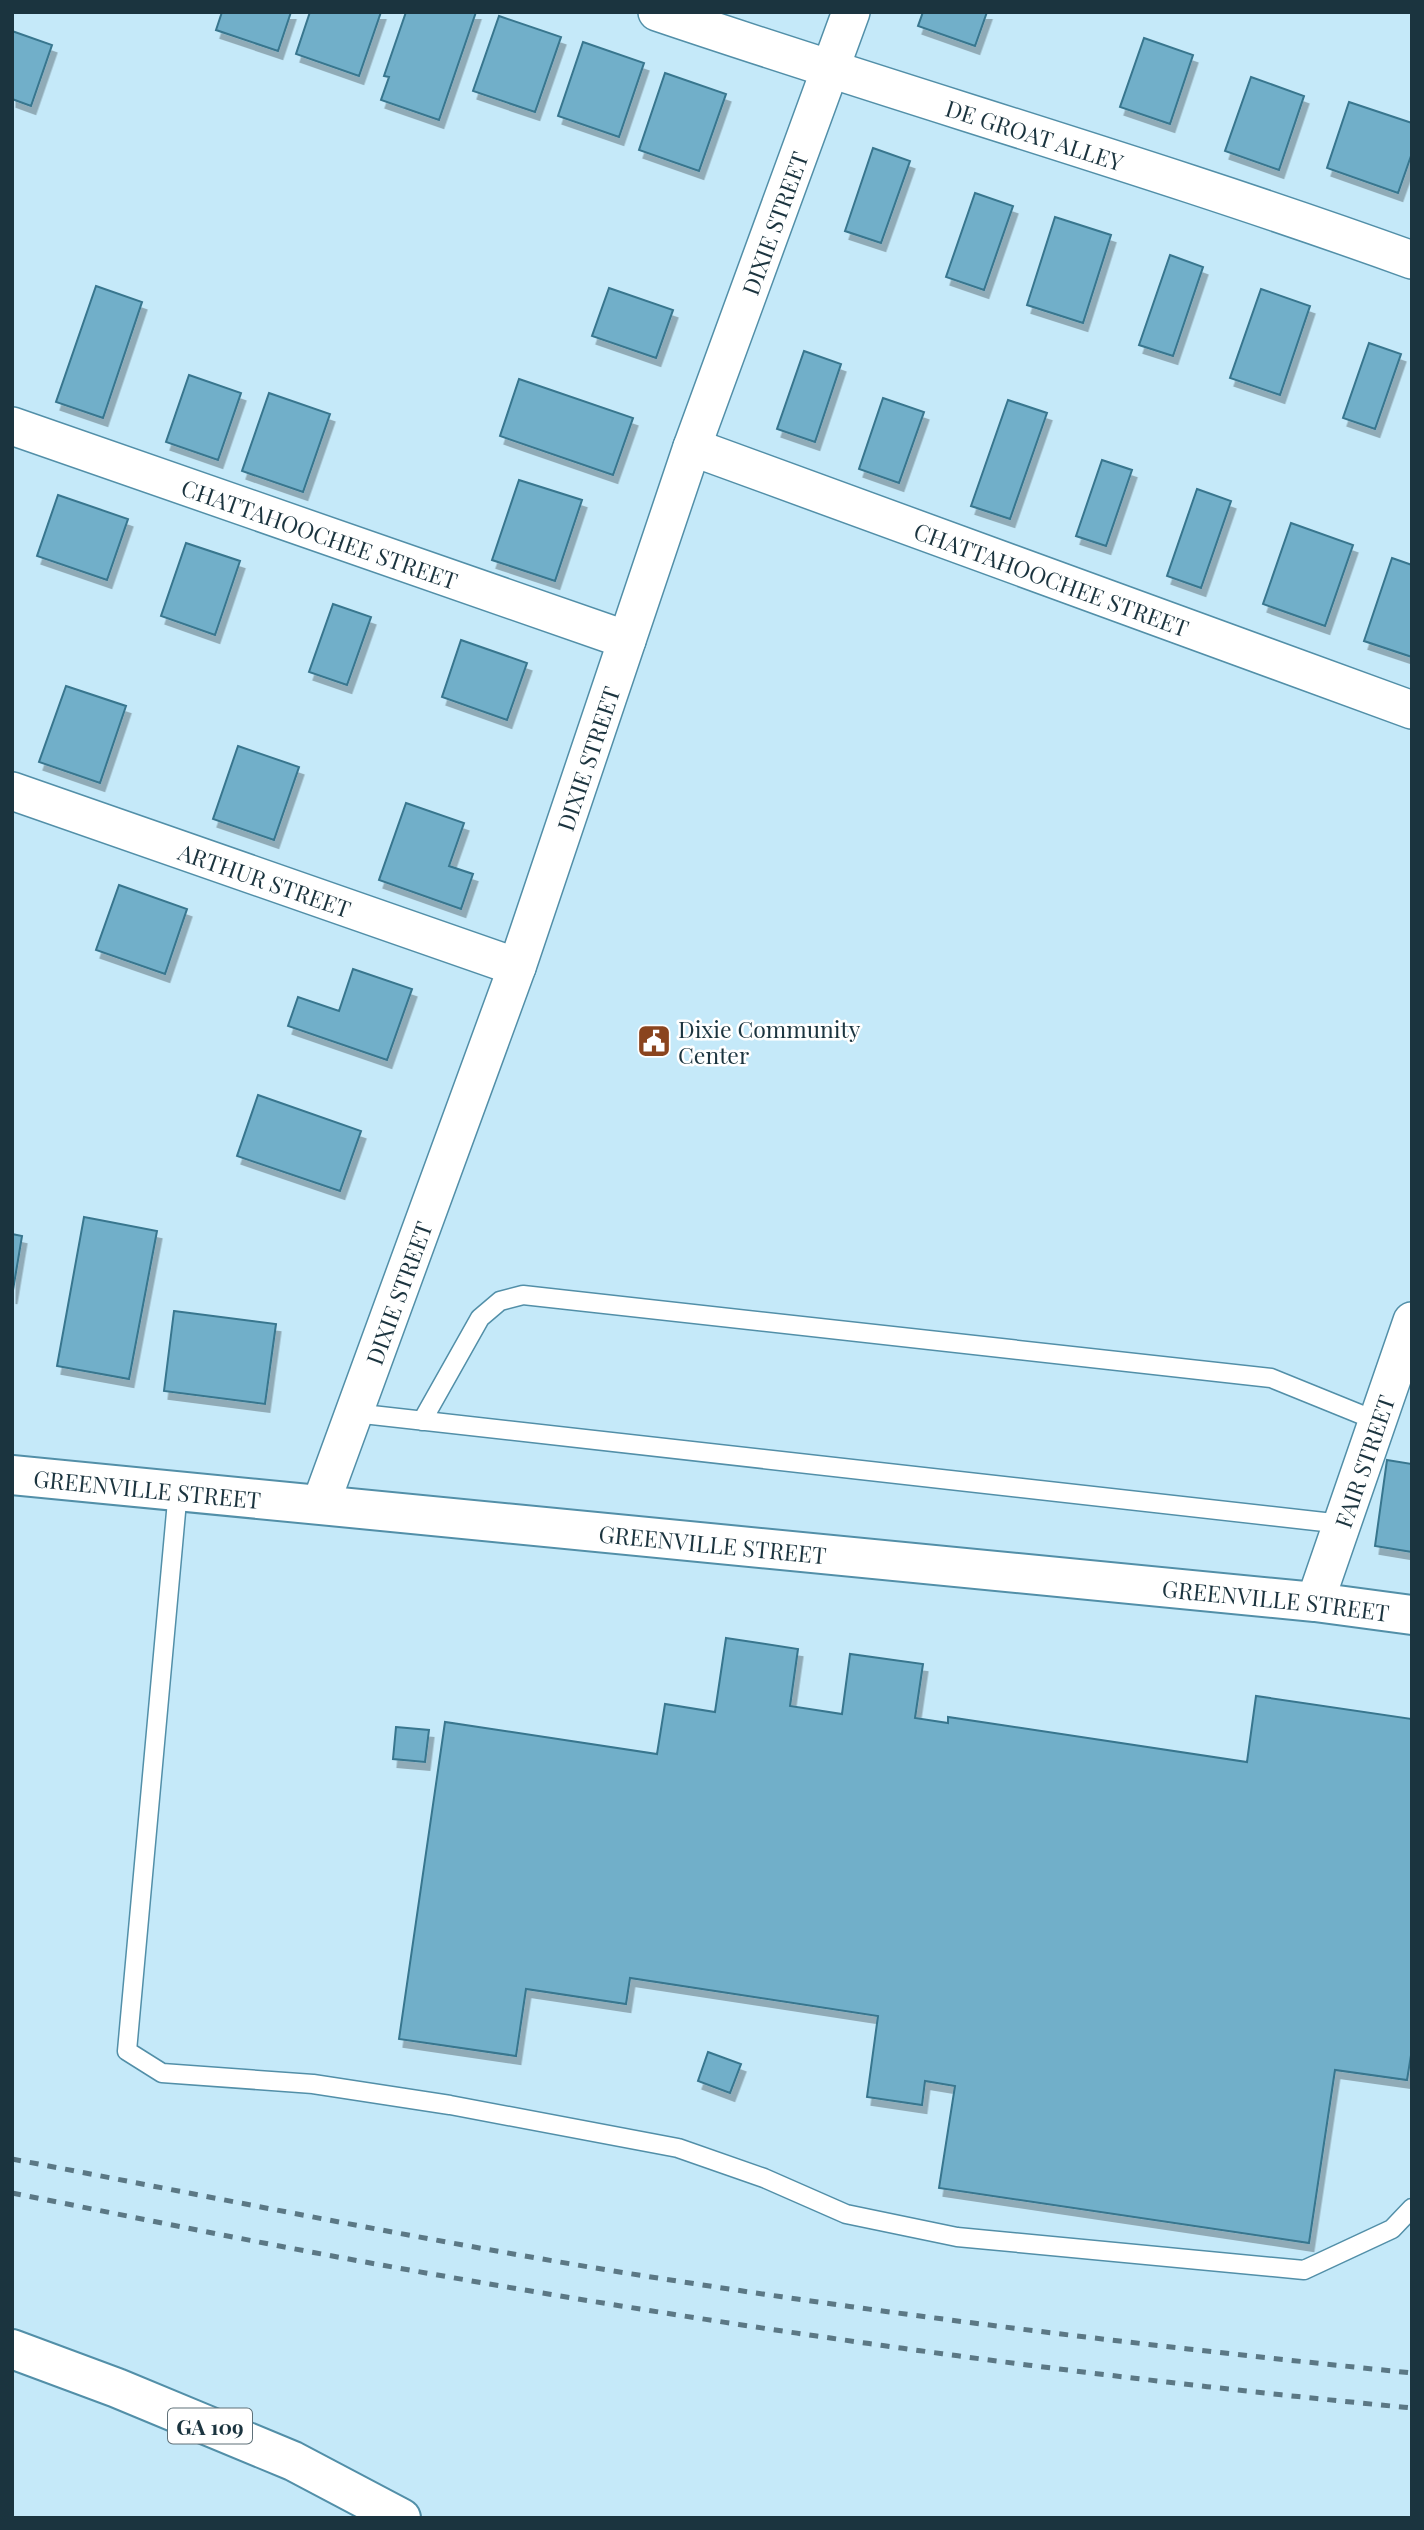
<svg xmlns="http://www.w3.org/2000/svg" width="1424" height="2530" viewBox="0 0 1424 2530" font-family="'Playfair Display',serif">
<style>
.building{fill:#71afc9;stroke:#38768e;stroke-width:2;filter:url(#shadow)}
.lines{fill:none;stroke-linecap:round;stroke-linejoin:round}
.lane-casing{stroke:#528fa8;stroke-width:21}
.street-casing{stroke:#528fa8;stroke-width:40}
.secondary-casing{stroke:#528fa8;stroke-width:42}
.highway-casing{stroke:#528fa8;stroke-width:42}
.lane{stroke:#fff;stroke-width:18}
.street{stroke:#fff;stroke-width:37}
.secondary{stroke:#fff;stroke-width:38}
.highway{stroke:#fff;stroke-width:38}
.rail{stroke:#5b7885;stroke-width:5;stroke-dasharray:9 9;stroke-linecap:butt}
.labels{text-anchor:middle;dominant-baseline:central;stroke-width:5;stroke-linejoin:round;paint-order:stroke}
.shield{fill:#fff;stroke:#5f7179;stroke-width:2}
.shield-label{font-size:21px;font-weight:bold;fill:#1b343f}
.street-label{font-size:23px;fill:#1b343f;stroke:#fff}
.poi-label{font-size:23px;fill:#1b343f;stroke:#fff;text-anchor:start}
</style>
<defs>
<filter id="shadow"><feDropShadow dx="4.5" dy="8" stdDeviation="0" flood-color="#0004"/></filter>
</defs>
<rect width="100%" height="100%" fill="#c5e9f9"/>
<path class="building" d="M222 12H291L278 51 216 30Z
M310 12H381L359 76 296 54Z
M406 12H476L439 120 381 100 389 77 384 76Z
M923 12H987L975 46 918 26Z
M499 16 561 37 535 112 473 91Z
M12 31 52 45 31 106 12 99Z
M1144 38 1193 55 1170 124 1120 107Z
M583 42 644 63 619 137 558 116Z
M665 73 726 94 699 171 639 150Z
M1251 77 1304 96 1279 170 1225 151Z
M1349 102 1412 123V153L1398 193 1327 168Z
M873 148 910 161 881 243 845 231Z
M975 193 1013 206 984 290 946 277Z
M1055 217 1111 235 1083 323 1027 305Z
M1170 255 1203 267 1173 356 1139 345Z
M96 286 142 302 103 418 56 402Z
M609 288 673 310 656 358 592 336Z
M1261 289 1310 306 1280 395 1230 378Z
M1369 343 1401 354 1375 429 1343 418Z
M804 351 841 364 815 442 777 429Z
M189 375 241 393 218 460 166 442Z
M519 379 633 418 613 475 500 436Z
M269 393 330 414 303 492 242 471Z
M883 398 924 412 899 483 859 469Z
M1008 400 1047 413 1010 519 971 506Z
M1102 460 1132 470 1106 546 1076 536Z
M519 480 582 500 555 581 492 560Z
M1197 489 1231 501 1201 588 1167 576Z
M58 495 128 519 107 580 37 556Z
M1291 523 1353 545 1325 626 1263 604Z
M186 543 240 561 215 635 161 616Z
M1392 558 1412 565V657L1364 641Z
M333 604 371 617 347 685 309 672Z
M461 640 527 663 507 720 442 697Z
M66 686 126 706 100 783 39 762Z
M238 746 299 767 274 840 213 819Z
M406 803 464 823 449 866 473 874 461 909 379 880Z
M119 885 187 909 165 974 96 950Z
M353 969 412 989 387 1060 288 1026 298 997 339 1011Z
M258 1095 361 1131 340 1191 237 1156Z
M84 1217 157 1231 129 1379 57 1366Z
M12 1234 22 1236 12 1296Z
M174 1311 276 1324 265 1404 164 1391Z
M1387 1460 1412 1464V1552L1375 1546Z
M726 1638 798 1649 790 1706 842 1714 850 1654 923 1664 915 1718 948 1723V1717L1247 1762 1256 1696 1412 1719V2049L1407 2080 1335 2070 1309 2243 939 2188 955 2086 925 2081 922 2105 867 2097 878 2016 630 1978 626 2004 526 1989 516 2056 399 2039 445 1722 657 1754 665 1704 715 1712Z
M396 1727 429 1730 425 1762 393 1759Z
M708 2052 741 2064 730 2093 698 2081Z"/>
<g class="lines">
<g class="lane-casing">
<path id="lane" d="M354 1413 1342 1524
M422 1421 480 1318 500 1301 523 1295 1271 1378 1377 1421
M178 1490 127 2051 162 2073 313 2084 450 2105 678 2148 764 2178 846 2214 957 2237 1304 2270 1392 2229 1412 2208"/>
</g>
<g class="street-casing">
<g id="street">
<path id="s1" d="M657 12C908 97 1163 170 1412 260"/>
<path id="s2" d="M12 426 627 640"/>
<path id="s3" d="M692 447 1412 710"/>
<path id="s4" d="M12 791 517 967"/>
<path id="s5" d="M321 1503 517 967 692 447 851 12"/>
<path id="s6" d="M1315 1602 1412 1321"/>
</g>
</g>
<g class="secondary-casing">
<g id="secondary">
<path id="s7" d="M12 1475 1315 1602 1412 1615"/>
</g>
</g>
<g class="highway-casing">
<path id="highway" d="M12 2349 117 2388 293 2461 401 2518"/>
</g>
<use href="#lane" class="lane"/>
<use href="#street" class="street"/>
<use href="#secondary" class="secondary"/>
<use href="#highway" class="highway"/>
<path class="rail" d="M12 2159C234 2201 455 2247 677 2281 921 2319 1166 2348 1412 2373
M12 2193C133 2217 254 2242 376 2264 719 2326 1065 2375 1412 2408"/>
</g>
<defs>
<g id="civic-square" transform="scale(1.75)"><rect x="-9" y="-9" width="18" height="18" rx="4" fill="#8a441e" stroke="#fff"/><path d="M-.6-6.5H3V-4.5H.6V-3L4-1V1h2V6H-6V1h2V-1L-.6-3ZM-1.2 2.5V6h2.4V2.5Z" fill="#fff"/></g>
</defs>
<g fill-rule="evenodd">
<use href="#civic-square" x="654" y="1041"/>
</g>
<g class="labels">
<rect class="shield" x="168" y="2408.5" width="84" height="35" rx="5"/>
<g class="shield-label">
<text x="210" y="2426">GA 109</text>
</g>
<g class="street-label">
<text stroke="none"><textPath href="#s1" startOffset="397">DE GROAT ALLEY</textPath></text>
<text stroke="none"><textPath href="#s5" startOffset="1358">DIXIE STREET</textPath></text>
<text stroke="none"><textPath href="#s2" startOffset="326">CHATTAHOOCHEE STREET</textPath></text>
<text stroke="none"><textPath href="#s3" startOffset="383">CHATTAHOOCHEE STREET</textPath></text>
<text stroke="none"><textPath href="#s5" startOffset="791">DIXIE STREET</textPath></text>
<text stroke="none"><textPath href="#s4" startOffset="268">ARTHUR STREET</textPath></text>
<text stroke="none"><textPath href="#s5" startOffset="224">DIXIE STREET</textPath></text>
<text stroke="none"><textPath href="#s6" startOffset="149">FAIR STREET</textPath></text>
<text stroke="none"><textPath href="#s7" startOffset="136">GREENVILLE STREET</textPath></text>
<text stroke="none"><textPath href="#s7" startOffset="704">GREENVILLE STREET</textPath></text>
<text stroke="none"><textPath href="#s7" startOffset="1270">GREENVILLE STREET</textPath></text>
</g>
<g class="poi-label">
<text x="678" y="1028">Dixie Community<tspan x="678" dy="26">Center</tspan></text>
</g>
</g>
<rect width="1424" height="2530" fill="none" stroke="#1b343f" stroke-width="28"/>
</svg>
